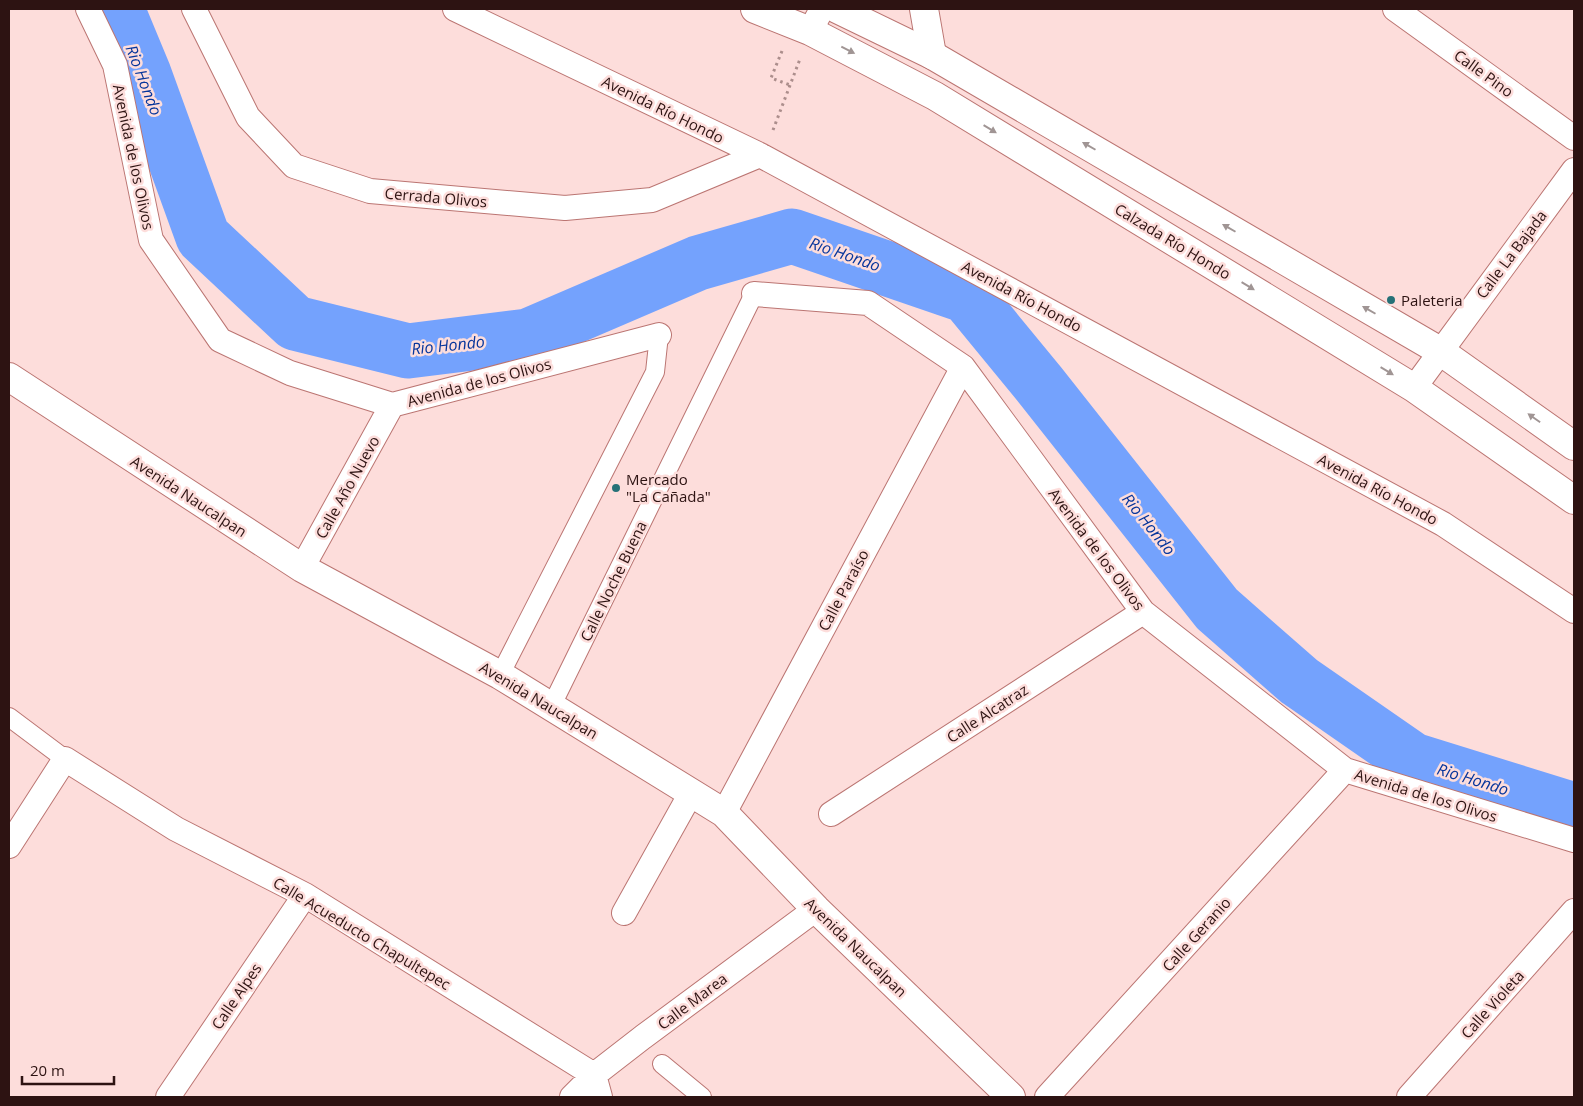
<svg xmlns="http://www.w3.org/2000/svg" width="1583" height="1106" viewBox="0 0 1583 1106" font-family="'Open Sans',sans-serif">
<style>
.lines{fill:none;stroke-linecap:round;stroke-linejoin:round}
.river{stroke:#74a2fd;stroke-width:55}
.pedestrian-casing{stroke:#bb7572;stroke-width:20}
.minor-casing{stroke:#bb7572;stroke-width:26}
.tertiary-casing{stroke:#bb7572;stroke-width:30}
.secondary-casing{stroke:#bb7572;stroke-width:30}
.primary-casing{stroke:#bb7572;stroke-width:30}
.path{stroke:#ac8e8c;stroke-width:3;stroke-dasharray:2.5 4;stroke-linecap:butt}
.pedestrian{stroke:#fff;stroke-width:18}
.minor{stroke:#fff;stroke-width:24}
.tertiary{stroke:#fff;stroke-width:28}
.secondary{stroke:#fff;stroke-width:28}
.primary{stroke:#fff;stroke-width:28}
.oneway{fill:#a09594}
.poi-dot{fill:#267177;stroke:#fddddb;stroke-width:2}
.labels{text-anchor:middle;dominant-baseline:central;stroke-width:5;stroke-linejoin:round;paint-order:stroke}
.street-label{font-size:15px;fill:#2d1312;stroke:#fddddb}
.poi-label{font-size:15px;fill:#2d1312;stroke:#fddddb;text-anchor:start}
.water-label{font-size:16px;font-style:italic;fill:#06359b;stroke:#fddddb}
</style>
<rect width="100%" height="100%" fill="#fddddb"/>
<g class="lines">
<path class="river" d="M117 9 144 74 203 237 295 323 408 351 528 336 698 263 792 236 967 296 1040 385 1217 609 1299 681 1413 760 1574 810"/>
<g class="pedestrian-casing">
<path id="pedestrian" d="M500 675 655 372 659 335
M551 707 754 294
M9 717 65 759
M662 1064 702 1097"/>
</g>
<g class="minor-casing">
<path id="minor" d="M88 9 115 65 151 240 220 340 290 373 392 405 659 335
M194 9 248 117 294 166 370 191 565 208 652 200 760 155
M455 9 760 155 1443 524 1574 611
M1395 9 1574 138
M810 31 822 9
M754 294 868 303 963 367 1143 612 1345 770 1574 840
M1414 388 1574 170
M302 568 392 405
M724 813 963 367
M831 814 1143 612
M9 846 65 759 176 829 305 895 594 1075 600 1097
M624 913 691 793
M168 1097 305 895
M572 1097 594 1075 643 1037 816 909
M1047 1097 1345 770
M1409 1097 1574 911"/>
</g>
<g class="tertiary-casing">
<path id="tertiary" d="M924 9 932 55"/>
</g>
<g class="secondary-casing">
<path id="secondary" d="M9 377 302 568 500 675 724 813 816 909 1011 1097"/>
</g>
<g class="primary-casing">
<path id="primary" d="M755 9 810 31 935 96 1414 388 1574 500
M837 9 932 55 1440 351 1574 446"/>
</g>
<path class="path" d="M782 51 771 78 790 85
M773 130 800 59"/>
<use href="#pedestrian" class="pedestrian"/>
<use href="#minor" class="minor"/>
<use href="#tertiary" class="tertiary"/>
<use href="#secondary" class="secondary"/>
<use href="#primary" class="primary"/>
</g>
<defs><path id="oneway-solid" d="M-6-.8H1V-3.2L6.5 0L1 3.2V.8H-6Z" transform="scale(1.25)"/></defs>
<g class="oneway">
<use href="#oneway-solid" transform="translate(848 50) rotate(27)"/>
<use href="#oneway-solid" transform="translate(990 129) rotate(31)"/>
<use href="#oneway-solid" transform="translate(1089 146) rotate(-150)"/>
<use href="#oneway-solid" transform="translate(1229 228) rotate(-150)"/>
<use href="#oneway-solid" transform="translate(1248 286) rotate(31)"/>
<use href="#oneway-solid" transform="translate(1369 310) rotate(-150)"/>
<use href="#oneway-solid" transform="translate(1387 371) rotate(31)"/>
<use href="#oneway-solid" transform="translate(1534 418) rotate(-145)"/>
</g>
<g class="poi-dot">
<circle cx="1391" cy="300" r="5"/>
<circle cx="616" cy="488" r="5"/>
</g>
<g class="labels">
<g class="street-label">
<text transform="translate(1484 73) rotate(36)">Calle Pino</text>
<text transform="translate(663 109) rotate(26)">Avenida Río Hondo</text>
<text transform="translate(134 157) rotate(78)">Avenida de los Olivos</text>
<text transform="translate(436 197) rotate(5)">Cerrada Olivos</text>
<text transform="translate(1173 241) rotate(31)">Calzada Río Hondo</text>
<text transform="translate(1511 254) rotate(-53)">Calle La Bajada</text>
<text transform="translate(1022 296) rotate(28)">Avenida Río Hondo</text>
<text transform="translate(479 382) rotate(-15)">Avenida de los Olivos</text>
<text transform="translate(347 487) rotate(-61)">Calle Año Nuevo</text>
<text transform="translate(1378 489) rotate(28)">Avenida Río Hondo</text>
<text transform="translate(189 496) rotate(33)">Avenida Naucalpan</text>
<text transform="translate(1097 549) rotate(53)">Avenida de los Olivos</text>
<text transform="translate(613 581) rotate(-64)">Calle Noche Buena</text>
<text transform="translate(843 590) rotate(-62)">Calle Paraíso</text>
<text transform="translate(539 700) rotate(31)">Avenida Naucalpan</text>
<text transform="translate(987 713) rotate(-33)">Calle Alcatraz</text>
<text transform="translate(1426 795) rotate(17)">Avenida de los Olivos</text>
<text transform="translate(362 933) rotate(31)">Calle Acueducto Chapultepec</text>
<text transform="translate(1196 934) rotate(-48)">Calle Geranio</text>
<text transform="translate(856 947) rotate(44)">Avenida Naucalpan</text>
<text transform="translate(236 996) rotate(-56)">Calle Alpes</text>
<text transform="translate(692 1001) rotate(-37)">Calle Marea</text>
<text transform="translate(1492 1004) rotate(-48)">Calle Violeta</text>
</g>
<g class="poi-label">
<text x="1401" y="300">Paleteria</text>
<text x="626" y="479">Mercado<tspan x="626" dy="17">"La Cañada"</tspan></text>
</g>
<g class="water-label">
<text transform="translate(144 80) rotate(69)">Rio Hondo</text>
<text transform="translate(845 254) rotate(19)">Rio Hondo</text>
<text transform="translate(448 345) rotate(-6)">Rio Hondo</text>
<text transform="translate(1149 524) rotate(51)">Rio Hondo</text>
<text transform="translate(1473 779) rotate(17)">Rio Hondo</text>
</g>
</g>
<rect width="1583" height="1106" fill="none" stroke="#2d1312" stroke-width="20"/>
<path d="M22 1076v8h92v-8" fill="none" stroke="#2d1312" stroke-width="2.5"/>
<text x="30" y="1076" font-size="15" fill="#2d1312" stroke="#fddddb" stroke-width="4" paint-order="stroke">20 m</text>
</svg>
